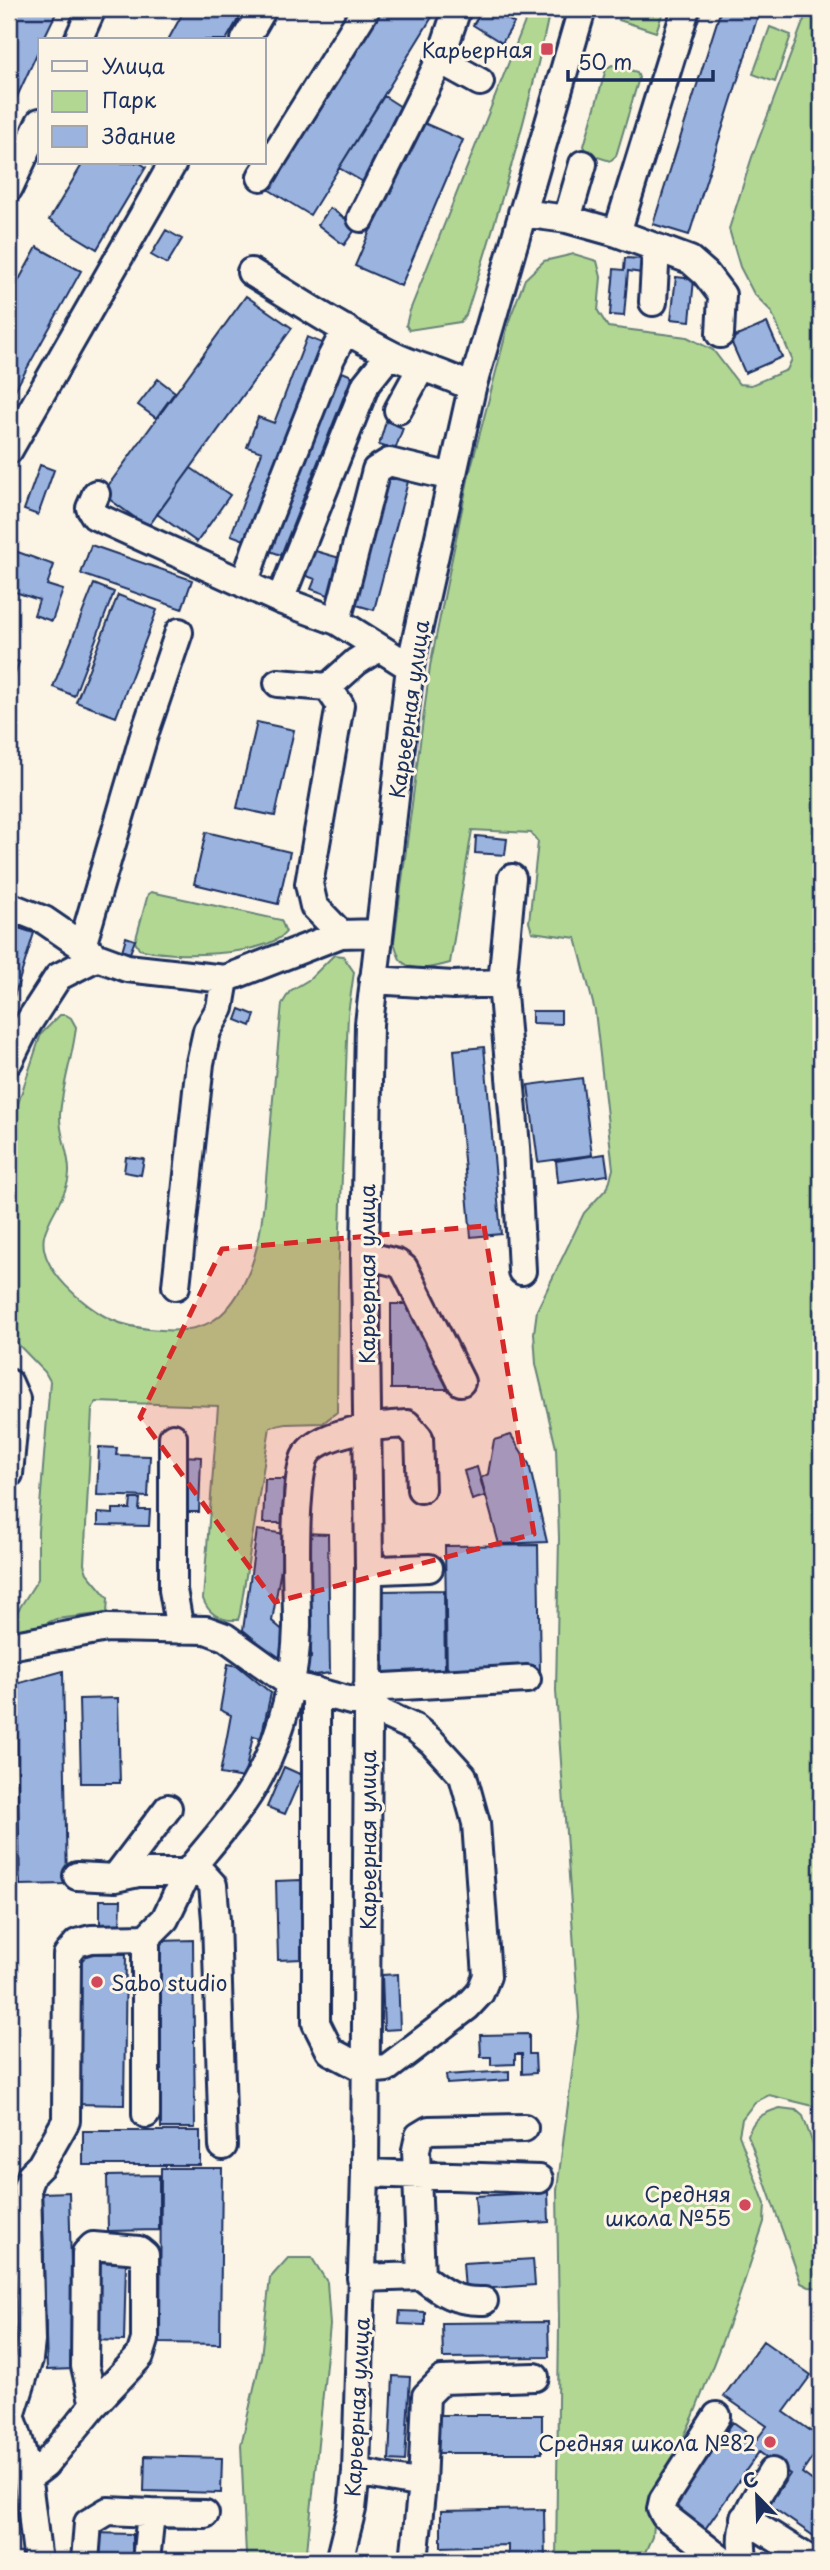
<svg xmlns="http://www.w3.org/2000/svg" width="830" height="2570" viewBox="0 0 830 2570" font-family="'Playpen Sans',sans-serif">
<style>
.green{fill:#b2d793;stroke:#668378;stroke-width:2}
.building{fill:#9ab3df;stroke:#1b2f5e;stroke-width:2}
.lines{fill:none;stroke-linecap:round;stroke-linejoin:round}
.minor-casing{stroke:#1b2f5e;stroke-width:32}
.minor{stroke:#fcf5e5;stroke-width:26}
.marked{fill:#d62828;fill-opacity:0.2;stroke:#d62828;stroke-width:5;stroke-dasharray:14 9;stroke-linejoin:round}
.poi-dot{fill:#d1495b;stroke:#fcf5e5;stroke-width:2.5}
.labels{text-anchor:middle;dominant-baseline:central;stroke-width:6;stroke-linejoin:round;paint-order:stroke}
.poi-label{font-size:21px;fill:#1b2f5e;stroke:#fcf5e5;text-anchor:end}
.street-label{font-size:21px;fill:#1b2f5e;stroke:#fcf5e5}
</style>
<rect width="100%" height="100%" fill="#fcf5e5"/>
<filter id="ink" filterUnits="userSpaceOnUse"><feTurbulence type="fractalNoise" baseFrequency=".0143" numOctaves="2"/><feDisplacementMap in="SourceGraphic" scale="14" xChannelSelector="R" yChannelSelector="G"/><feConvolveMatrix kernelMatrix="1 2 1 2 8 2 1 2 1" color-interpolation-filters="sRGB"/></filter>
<g filter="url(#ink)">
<path class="green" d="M530 9H550C529 112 498 214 466 315L460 322 409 330 406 325 409 313Z
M622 9H664L656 32 619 20Z
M808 9H821V2108L769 2095 755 2102 742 2119 739 2135 765 2204 764 2222 738 2300 693 2417 655 2499 652 2537 641 2561H556L559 2324 557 2190 579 2018 556 1691 559 1538 556 1448 536 1364 534 1333 537 1310 584 1213 608 1187 613 1169 595 1011 576 938 532 932 529 922 538 842 531 833 472 830 450 963C436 967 410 974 400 959 397 954 396 947 394 942L430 666 469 475 510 318 525 279 544 261 574 254 597 261 601 277 598 311 608 327 687 337 713 350 739 384 751 385 787 370 792 359 771 311 754 294 740 267 729 229 752 157Z
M770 27 791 35 775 82 753 74Z
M612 65 637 72 639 78 616 156 610 161 588 154 584 146 606 69Z
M151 892 281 920 286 932C266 957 169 958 139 949L135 942 148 894Z
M334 955 343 956 354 972 348 1014 338 1283 337 1412 323 1423 286 1424 270 1427 240 1613 238 1620C222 1621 209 1615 203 1599L218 1406 96 1402 92 1410 84 1564 87 1573 108 1598 107 1613 56 1619 20 1635H11L10 1623 38 1579V1531L50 1381 45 1372 9 1335V1131L41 1034 60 1015H66L71 1018 76 1027C73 1056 62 1086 60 1115 59 1135 70 1154 69 1173 68 1196 49 1214 44 1236 38 1269 85 1307 110 1319 127 1327 144 1329 161 1330 204 1333 226 1320 245 1281 263 1245 264 1197 268 1157 272 1106 277 1055 282 1004L290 991 310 979Z
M780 2108 796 2110 803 2116 821 2167V2288L809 2287 801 2283 748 2135C753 2118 763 2113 780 2108Z
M288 2258H312L327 2282 330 2325 306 2561H249L246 2555 241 2445 261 2357 270 2278Z"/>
<path class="building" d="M9 9H58L43 40H40V47L9 114Z
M185 9H244L226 40H168Z
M376 9H437L310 215 266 188Z
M483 9H490L514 23 502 43 473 25Z
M721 9H760L689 235 653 224Z
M384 96 409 112 365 183 339 168Z
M417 120 463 140 401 286 355 266Z
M83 163H140L146 167 97 249 49 220Z
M330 208 357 227 344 245 318 225Z
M166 230 182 239 167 264 151 255Z
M37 247 81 271 9 401V298Z
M625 258 643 259 642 273 628 271 624 316 610 315 614 269 624 270Z
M676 277 694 279 690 321 671 319Z
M246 296 292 328 148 527 102 494Z
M767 323 782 357 745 373 730 339Z
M307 337 322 343 247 541 231 535 262 452 247 447 258 417 274 423Z
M335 369 352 376 281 555 264 549Z
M158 379 175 392 156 418 138 405Z
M386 421 403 428 395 450 379 445Z
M40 465 54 470 38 515 24 510Z
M191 468 230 495 197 542 157 514Z
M389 469 410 474 374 610 353 604Z
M91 545 192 580 182 609 81 574Z
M312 550 343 559 331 596 311 589 315 579 304 575Z
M15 551 54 565 47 585 63 590 52 621 34 615 39 600 9 590V570Z
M94 584 114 592 74 696 53 687Z
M118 595 157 610 116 717 76 702Z
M9 658 19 662 9 693Z
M257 722 294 730 275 816 237 808Z
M206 832 290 852 278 904 194 884Z
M476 836 507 839 505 855 475 853Z
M9 925 34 933 9 1013Z
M126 937 135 940 130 953 122 951Z
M240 1009 255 1015 251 1026 236 1020Z
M532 1011H561V1024L532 1023Z
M484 1047 501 1234 471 1237 454 1050Z
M582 1078 592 1155 538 1162 528 1085Z
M605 1154 608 1175 558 1182 556 1161Z
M126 1157 144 1159 141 1175 124 1172Z
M391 1304H406L447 1383V1389H391Z
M511 1435 529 1464 547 1542 499 1544 481 1478 488 1474 494 1440Z
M99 1447 117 1448 116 1455 150 1456 148 1497 97 1495Z
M182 1456 201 1457 199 1512H180Z
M477 1467 485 1496 472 1500 464 1471Z
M265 1479H284L282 1523H263Z
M131 1499H140L139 1510H150L149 1526 98 1525V1513L113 1514V1509H130Z
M257 1530 287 1534 272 1621 287 1634 281 1661 243 1630Z
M300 1533 328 1534 330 1673 307 1676 308 1659 311 1658V1556L300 1555Z
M538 1545 540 1675 447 1677 445 1546Z
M444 1590 445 1677 384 1678 383 1591Z
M228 1664 238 1666 271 1693 261 1738 253 1736 244 1778 220 1774 231 1715 220 1710Z
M63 1671 67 1884 20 1885 16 1684Z
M118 1698 120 1783H81L79 1699Z
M284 1767 302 1775 285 1814 267 1807Z
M301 1880 303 1959 278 1960 276 1881Z
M100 1900H121L120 1929H100Z
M193 1940 195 2128H161L160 1941Z
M78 1953 126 1954 124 2105 76 2104Z
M398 1974 400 2029 384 2030 382 1975Z
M529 2034V2054H535L536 2073 522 2074V2054H515V2064L491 2065V2057H481L480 2035Z
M509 2071V2080L447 2084 446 2075Z
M83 2131H200V2165H83Z
M161 2168H222L220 2344 160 2343Z
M159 2175V2230L108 2231 107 2176Z
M69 2192 74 2369 47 2370 42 2193Z
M548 2192 549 2222 477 2226 475 2196Z
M533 2259 535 2285 465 2290 463 2263Z
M93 2262 126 2263 124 2341 91 2340Z
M400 2311 425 2312V2325L399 2324Z
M548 2322 549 2357 443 2358 442 2323Z
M763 2341 811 2375 784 2412 821 2438V2445L802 2473 821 2487V2541L769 2505 790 2474 759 2452 703 2532 672 2510 733 2422 757 2439 767 2426 724 2396Z
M393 2376 410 2377 405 2461 389 2460Z
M437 2415H542V2453H437Z
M145 2456 222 2458 221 2493 144 2491Z
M544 2509 545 2561H508V2545L441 2547V2511Z
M95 2533 132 2534V2561H94Z"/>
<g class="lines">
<g class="minor-casing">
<path id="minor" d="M78 40 92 9
M245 40 263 9
M440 60 480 82
M261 177 366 9
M9 188 40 122
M522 213 567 219 617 233 686 9
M361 218 440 60 457 9
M567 219 583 164
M617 233 690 260 706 274 722 295 720 334
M251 272C297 300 343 331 392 355 418 368 447 373 472 388
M653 302 656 248
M398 410 421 368
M9 450 173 163
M96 494 90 508 95 516 280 600 337 621 410 667
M244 584 256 549 331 358 346 329
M280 600 366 384 390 354
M337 621 376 470 389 462 452 477
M278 683 328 687 340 705 309 884 314 906 341 934
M328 687 356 662 378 648
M9 906 44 920 82 946
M97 957 82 946 145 732 179 632
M373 980 453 985 502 983 512 878
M502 983 516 1147 522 1271
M9 1061 27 1025 58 977 97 957 127 968 225 979 341 934 379 933
M365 1255 397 1263 404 1268 461 1382
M176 1286 200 1063 207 1031 220 1008 225 979
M9 1383 16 1399 9 1474
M173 1437V1590L180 1630
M369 1567 381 1570 429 1568
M9 1646 107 1628 206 1630 225 1637 292 1685 351 1701H367L382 1713 415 1728 432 1742 463 1776 476 1823 487 1976 480 1993 467 2007 387 2068 366 2070 330 2051 316 2023V1691
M367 1688 527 1679
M77 1876 115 1878 138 1873H187C212 1842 242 1810 260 1775 283 1732 296 1675 297 1626 297 1584 294 1542 298 1499 299 1486 300 1469 305 1457 316 1432 382 1425 407 1424L419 1438 421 1489
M115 1878 168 1808
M146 2114V1938L165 1919 187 1873 203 1874 213 1885 216 1920 223 2146
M365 2173 539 2179
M421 2276 416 2150 419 2136 429 2130 524 2128
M361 2278 421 2276C443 2293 455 2302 484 2301
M9 2412C29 2455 31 2514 38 2561
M11 2416 29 2359 31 2341 27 2187 32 2174 41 2165 66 2121 67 1955 77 1943 91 1939 146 1938
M717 2416 663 2500 661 2509 665 2516 723 2561
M356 2472 422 2484 426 2396 442 2380 535 2377
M28 2478 45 2465 94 2405 140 2356 145 2340V2255L139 2250 93 2246 86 2253 85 2366 94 2405
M744 2518 812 2561
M85 2561 88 2523 108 2511 151 2513
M146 2561 151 2513 205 2514
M339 2561 352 2509 356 2472 365 2173 369 1567 365 1255 369 1024 410 667 472 388 582 9
M414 2561 422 2484
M744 2561C735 2523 753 2503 772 2472"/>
</g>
<use href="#minor" class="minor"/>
</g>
</g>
<path class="marked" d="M484 1226 534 1534 275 1602 140 1417 222 1249Z"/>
<g class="poi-dot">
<rect x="540" y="42" width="14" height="14" rx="3.5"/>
<circle cx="97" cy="1982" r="7"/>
<circle cx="745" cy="2205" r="7"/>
<circle cx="770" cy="2442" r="7"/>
</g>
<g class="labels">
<g class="poi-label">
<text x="533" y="49">Карьерная</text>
<text x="111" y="1982" text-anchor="start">Sabo studio</text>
<text x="731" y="2193">Средняя<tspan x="731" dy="24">школа №55</tspan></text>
<text x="756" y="2442">Средняя школа №82</text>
</g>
<g class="street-label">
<text transform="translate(408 709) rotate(-82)">Карьерная улица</text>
<text transform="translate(366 1274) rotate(-90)">Карьерная улица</text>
<text transform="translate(367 1840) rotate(-90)">Карьерная улица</text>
<text transform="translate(356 2407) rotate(-87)">Карьерная улица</text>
</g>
</g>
<rect width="830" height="2570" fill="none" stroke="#fcf5e5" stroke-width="35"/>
<rect x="18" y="18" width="795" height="2535" fill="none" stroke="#1b2f5e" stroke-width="2.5" filter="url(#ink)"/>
<rect x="38" y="38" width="228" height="126" fill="#fcf5e5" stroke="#a2a6af" stroke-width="2"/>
<rect x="52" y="61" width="35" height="10" fill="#fcf5e5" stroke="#a2a6af" stroke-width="2"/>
<text x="102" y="74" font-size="21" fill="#1b2f5e">Улица</text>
<rect x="52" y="91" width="35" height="21" fill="#b2d793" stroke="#a2a6af" stroke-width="2"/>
<text x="102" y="108" font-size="21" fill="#1b2f5e">Парк</text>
<rect x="52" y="126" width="35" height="21" fill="#9ab3df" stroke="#a2a6af" stroke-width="2"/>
<text x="102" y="144" font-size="21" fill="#1b2f5e">Здание</text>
<g transform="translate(757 2496) rotate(337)" stroke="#fcf5e5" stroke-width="5" paint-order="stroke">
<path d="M0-5L12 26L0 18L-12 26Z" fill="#1b2f5e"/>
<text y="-10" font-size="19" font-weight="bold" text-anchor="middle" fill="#1b2f5e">С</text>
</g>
<path d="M568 70v10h145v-10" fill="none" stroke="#1b2f5e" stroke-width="3.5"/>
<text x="578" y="70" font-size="21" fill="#1b2f5e" stroke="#fcf5e5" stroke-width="5" paint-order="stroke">50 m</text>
</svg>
